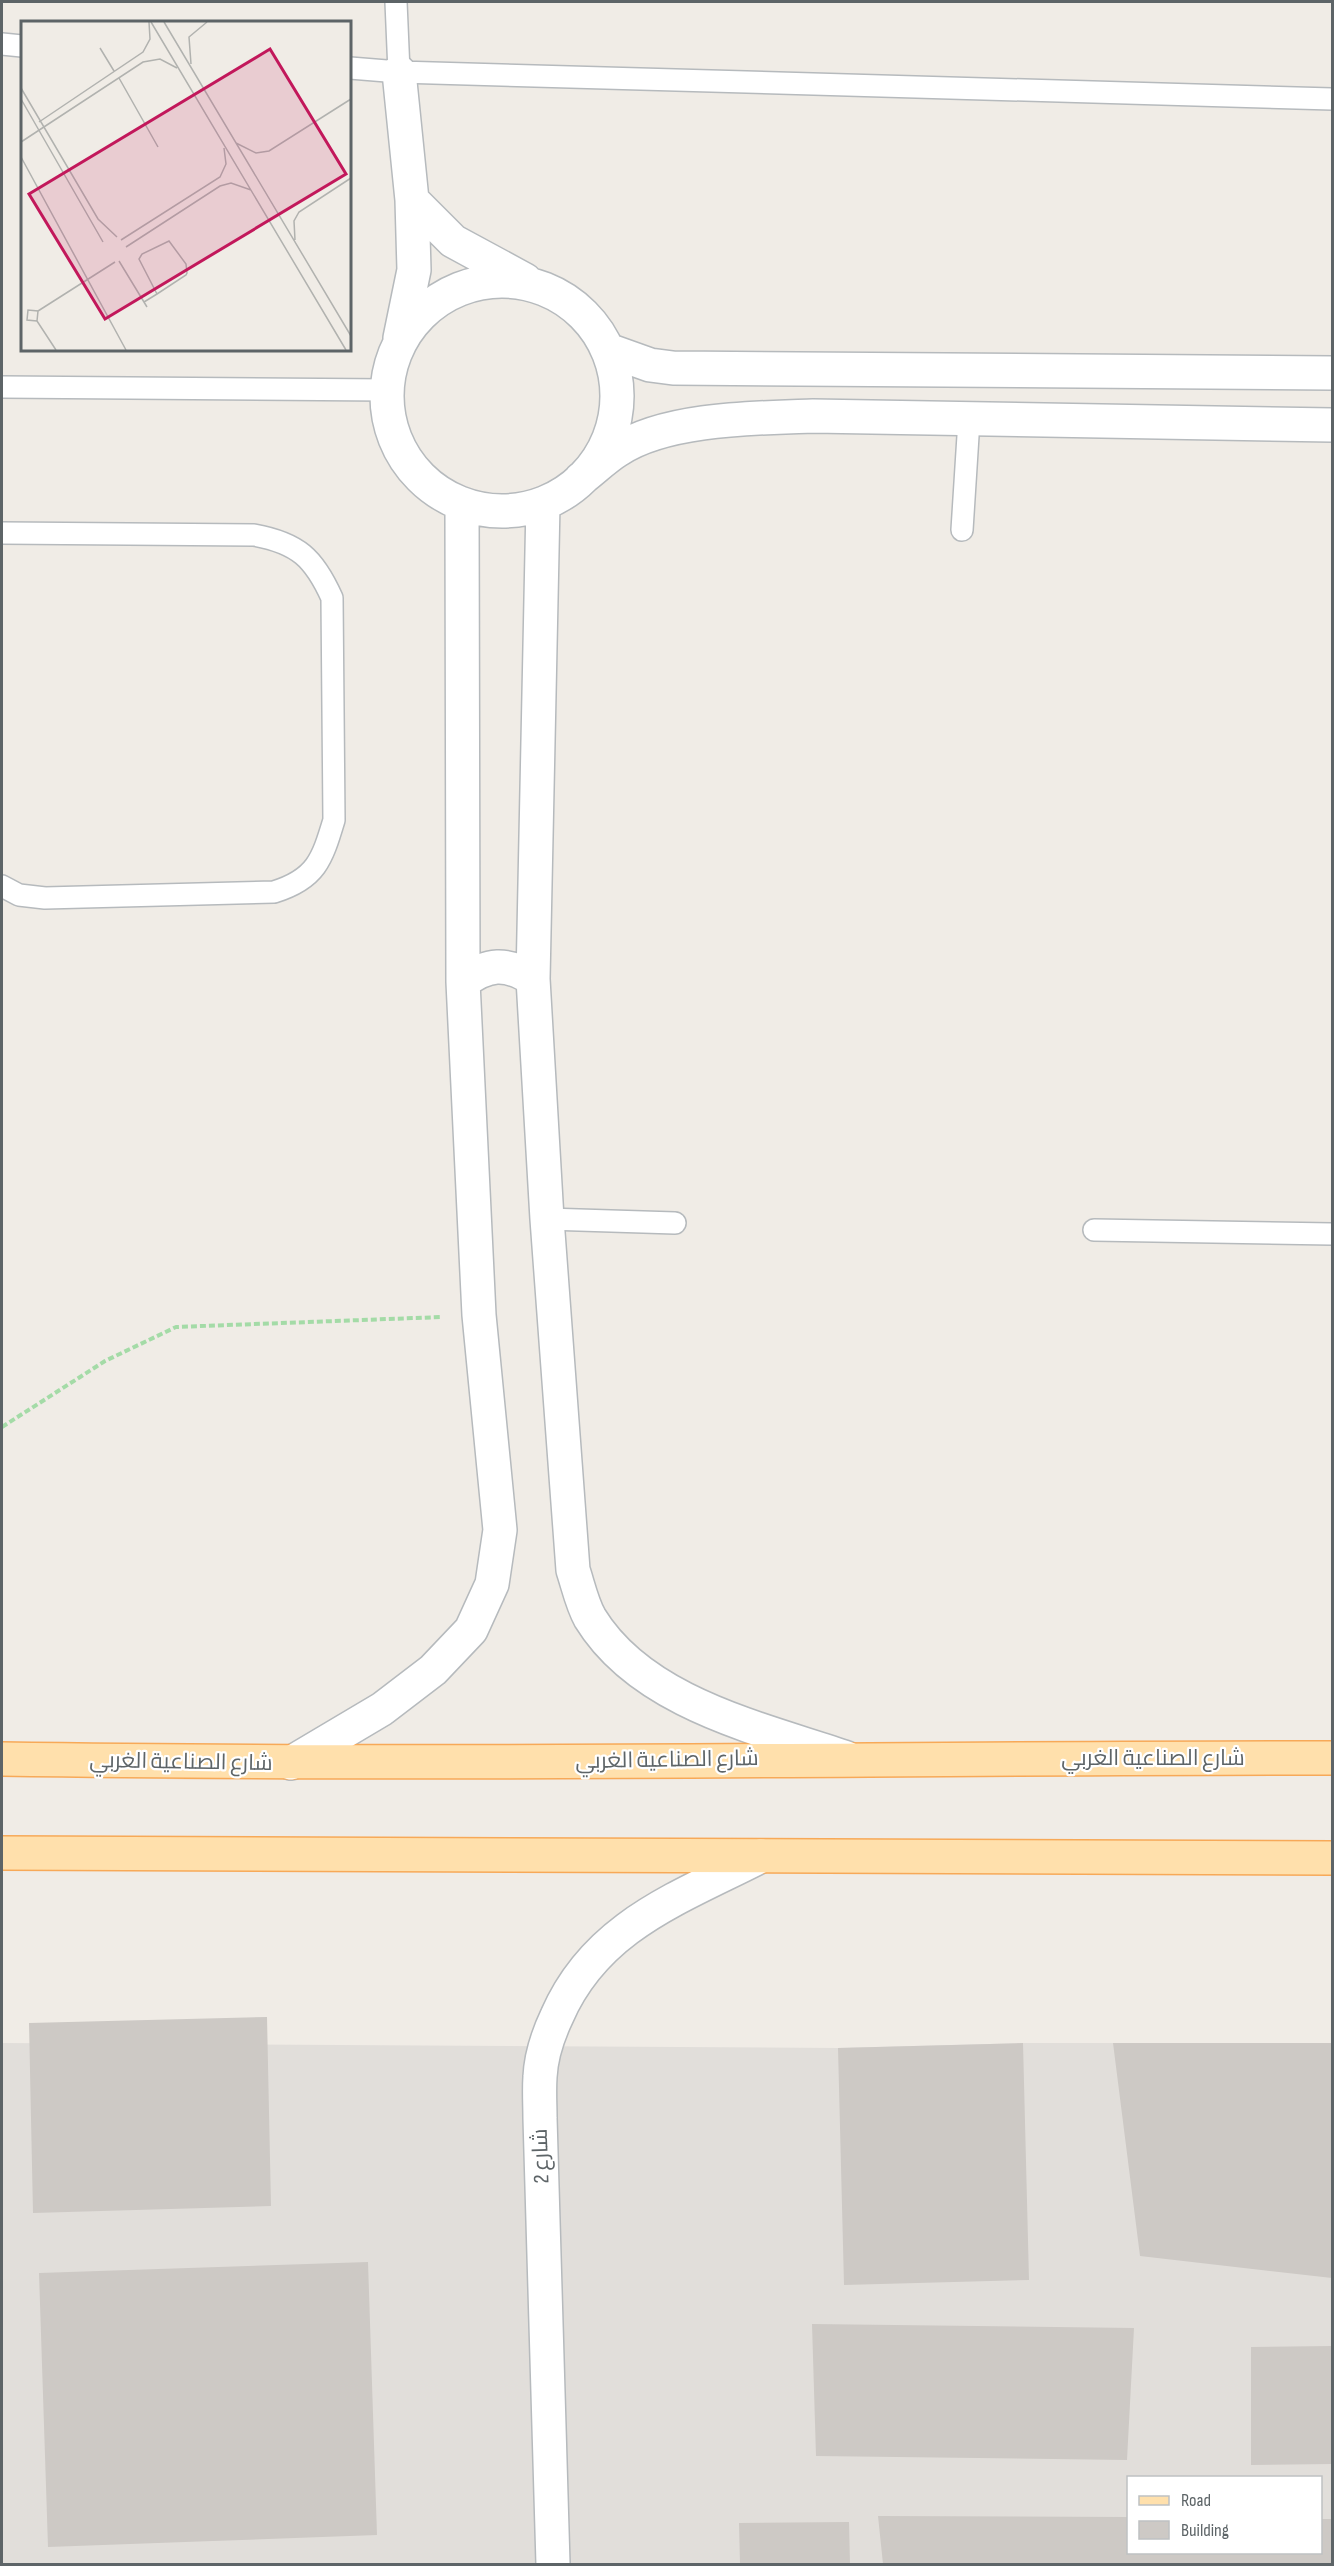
<svg xmlns="http://www.w3.org/2000/svg" width="1334" height="2566" viewBox="0 0 1334 2566" font-family="'Sofia Sans Condensed',Cairo,sans-serif">
<style>
.industrial{fill:#e1deda;fill-rule:evenodd}
.building{fill:#cdc9c5}
.lines{fill:none;stroke-linecap:round;stroke-linejoin:round}
.lane-casing{stroke:#b6babd;stroke-width:24}
.street-casing{stroke:#b6babd;stroke-width:36}
.primary-casing{stroke:#f7a958;stroke-width:36}
.path{stroke:#a4dba7;stroke-width:4;stroke-dasharray:6 3;stroke-linecap:butt}
.lane{stroke:#fff;stroke-width:21}
.street{stroke:#fff;stroke-width:33}
.primary{stroke:#ffe0ac;stroke-width:33}
.labels{text-anchor:middle;dominant-baseline:central;stroke-width:4.5;stroke-linejoin:round;paint-order:stroke}
.street-label{font-size:22px;fill:#5d6467;stroke:#fff}
.inset-road{fill:none;stroke:#b1b2af;stroke-width:1.5}
.view{fill:#c2185b;fill-opacity:0.15;stroke:#c2185b;stroke-width:3}
.inset-edge{fill:none;stroke:#5d6467;stroke-width:3}
</style>
<rect width="100%" height="100%" fill="#f0ece6"/>
<path class="industrial" d="M2 2043 838 2048 1023 2043H1332V2564H2ZM1128 2478H1320V2552H1128Z"/>
<path class="building" d="M267 2017 271 2206 33 2213 29 2023Z
M1023 2043 1029 2280 844 2285 838 2048Z
M1113 2043H1332V2278L1140 2256Z
M368 2262 377 2535 48 2547 39 2273Z
M812 2324 1134 2328 1127 2460 816 2456Z
M1332 2346V2464L1251 2465V2347Z
M878 2516 1128 2517V2552H1320V2519H1332V2564H883Z
M849 2522 850 2564H740L739 2523Z"/>
<g class="lines">
<g class="lane-casing">
<path id="lane" d="M396 2 399 72
M2 44 22 46
M350 68 399 72 1332 99
M2 387 388 390
M962 530 969 420
M2 533 254 535C298 543 314 558 332 598L334 820C322 860 316 879 274 892L45 898 19 895 2 886
M547 1219 675 1223
M1094 1230 1332 1234"/>
</g>
<g class="street-casing">
<path id="street" d="M399 72 412 200 414 270 400 338
M412 200 453 241 525 280
M387 396a115 115 0 1 1 230 0a115 115 0 1 1-230 0Z
M608 350 650 365 673 368 1332 373
M581 479C593 470 605 458 618 450 666 418 756 418 813 416L1332 425
M543 504 533 979 547 1219 573 1570C578 1585 582 1604 590 1618 642 1703 759 1728 847 1758
M463 982C488 963 506 962 533 979
M291 1763 382 1709 433 1670 471 1630 492 1584 500 1530 479 1315 463 982 462 504
M553 2564 540 2118C540 2105 539 2091 540 2077 541 2056 548 2035 557 2016 596 1926 679 1898 761 1856"/>
</g>
<g class="primary-casing">
<path id="primary" d="M2 1759C445 1766 889 1758 1332 1758
M2 1853 1332 1858"/>
</g>
<path class="path" d="M2 1427 105 1361 176 1327 442 1317"/>
<use href="#lane" class="lane"/>
<use href="#street" class="street"/>
<use href="#primary" class="primary"/>
</g>
<g class="labels">
<g class="street-label">
<text x="1153" y="1758">شارع الصناعية الغربي</text>
<text transform="translate(667 1760) rotate(-1)">شارع الصناعية الغربي</text>
<text transform="translate(181 1762) rotate(1)">شارع الصناعية الغربي</text>
<text transform="translate(541 2156) rotate(-92)">شارع 2</text>
</g>
</g>
<g transform="translate(21 21)">
<rect width="330" height="330" fill="#f0ece6"/>
<path class="inset-road" d="M130 1 325 329M143 1 330 315M79 27 93 50M170 43 168 16 186 1M98 57 137 126M0 67 77 198 96 216M0 78 82 221M18 101 122 31 129 18 128 1M0 121 122 41 139 38 156 47M215 122 235 132 248 130 330 78M0 136 105 329M100 219 199 156 205 143 203 127M274 219 273 200 278 191 330 157M105 226 199 165 210 162 230 169M98 240 126 286M123 281 136 273 165 254 166 252 165 243 148 220 121 233 118 238 136 273M17 290 94 241M16 300 6 299 7 289 17 290 16 300 35 329"/>
<path class="view" d="M249 28 325 153 84 298 8 173Z"/>
<rect width="330" height="330" class="inset-edge"/>
</g>
<rect width="1334" height="2566" fill="none" stroke="#5d6467" stroke-width="6"/>
<rect x="1127" y="2476" width="195" height="78" fill="#ffffff" stroke="#bec1c2" stroke-width="1.5"/>
<rect x="1139" y="2496" width="30" height="9" fill="#ffe0ac" stroke="#bec1c2" stroke-width="1.5"/>
<text x="1181" y="2506" font-size="18" fill="#5d6467">Road</text>
<rect x="1139" y="2521" width="30" height="18" fill="#cdc9c5" stroke="#bec1c2" stroke-width="1.5"/>
<text x="1181" y="2536" font-size="18" fill="#5d6467">Building</text>
</svg>
